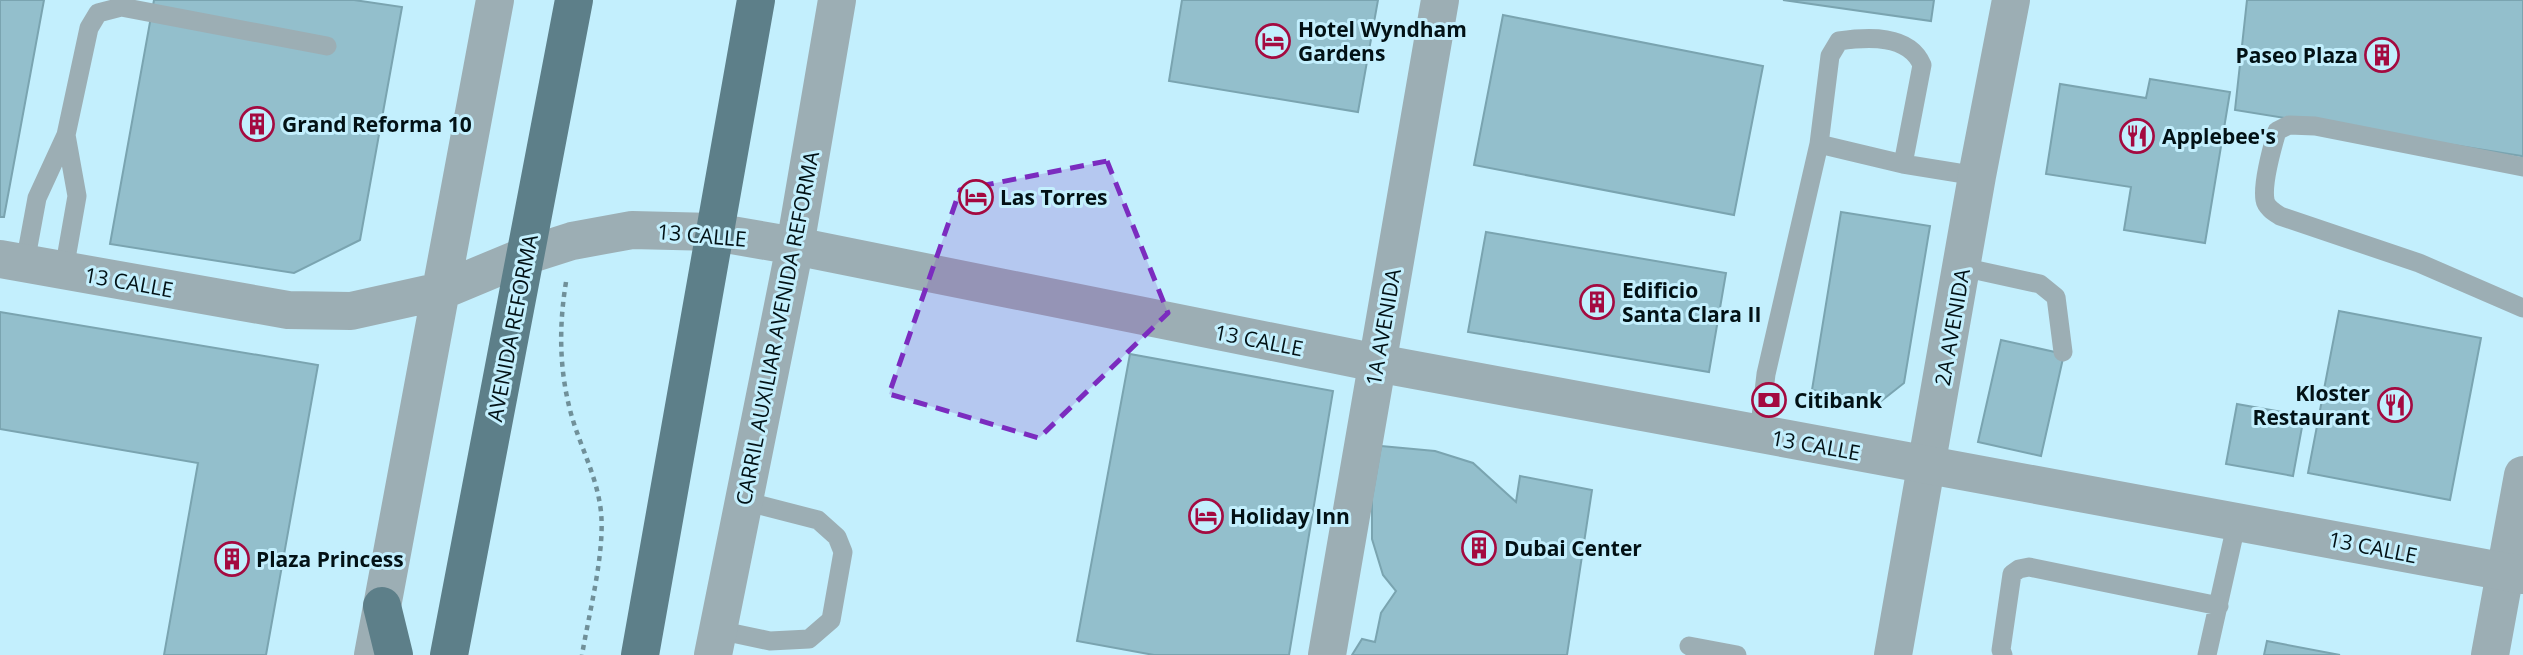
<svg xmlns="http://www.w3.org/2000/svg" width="2523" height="655" viewBox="0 0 2523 655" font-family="'Open Sans',sans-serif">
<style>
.building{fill:#93bfcc;stroke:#7aa4b0;stroke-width:2}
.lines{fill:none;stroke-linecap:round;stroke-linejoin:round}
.path{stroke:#709099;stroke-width:4.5;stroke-dasharray:5 5;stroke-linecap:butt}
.service{stroke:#9caeb4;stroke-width:19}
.minor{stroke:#9caeb4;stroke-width:38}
.tertiary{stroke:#9caeb4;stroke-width:38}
.primary{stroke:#5d7f89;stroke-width:38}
.marked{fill:#7b2cbf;fill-opacity:0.2;stroke:#7b2cbf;stroke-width:5;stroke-dasharray:14 9;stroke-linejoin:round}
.labels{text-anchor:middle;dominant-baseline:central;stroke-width:6;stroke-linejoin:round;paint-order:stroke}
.poi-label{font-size:21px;font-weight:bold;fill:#021115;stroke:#c3effd;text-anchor:start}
.street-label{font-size:21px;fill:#021115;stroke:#c3effd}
</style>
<rect width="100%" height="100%" fill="#c3effd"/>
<path class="building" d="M0 0H44L4 217H0Z
M154 0H354L402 7 360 240 294 273 110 244Z
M1182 0H1378L1358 112 1169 81Z
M1783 0H1934L1931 21Z
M2247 0H2523V161L2521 156 2235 110Z
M1503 15 1763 66 1734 215 1474 165Z
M2150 79 2230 92 2205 243 2124 230 2131 187 2046 174 2060 84 2146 98Z
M1841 212 1930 226 1904 383 1880 402 1812 390Z
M1486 232 1726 273 1709 372 1468 332Z
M2339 311 2481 338 2450 500 2308 473Z
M0 312 318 365 266 655H164L198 463 0 429Z
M2001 340 2064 354 2041 456 1978 442Z
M1130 354 1333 391 1289 655H1154L1077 641Z
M2237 404 2304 416 2293 476 2226 464Z
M1381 446 1435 451 1473 463 1516 502 1520 476 1592 490 1567 655H1352L1362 639 1375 642 1381 613 1396 591 1383 575 1372 539V498Z
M2267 641 2340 655H2264Z"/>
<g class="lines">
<path class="path" d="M566 282C559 325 559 367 570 410 579 445 597 475 601 512 605 553 589 613 582 655"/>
<path class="service" d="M66 135 89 28 98 13 121 7 327 46
M1819 144 1903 164 1977 176
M2523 167 2315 126 2289 125 2277 131C2272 148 2262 183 2265 200 2266 207 2274 212 2280 216L2419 263 2523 308
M25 263 37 198 66 135 77 196 64 270
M1962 267 2040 284 2056 297 2063 352
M1759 434 1766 374 1819 144 1830 56 1839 41C1867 37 1909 34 1922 65L1903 164
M718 630 770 641 809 639 831 620 843 552 837 537 818 520 744 501
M1689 646 1737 655
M2003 655 2001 650 2012 574 2019 569 2029 567 2219 606
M2207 655 2237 521"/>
<path class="minor" d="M1327 655 1440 0
M1893 655 1977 176 2011 0
M2490 655 2523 475"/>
<path class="tertiary" d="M0 259 288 310 351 311 441 291 525 256 572 241 632 230 714 232 795 246 1377 363 2523 575
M373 655 495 0
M713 655 795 246 837 0"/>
<path class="primary" d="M382 606 394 655
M449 655 574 0
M640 655 756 0"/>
</g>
<path class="marked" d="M1107 161 1168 313 1039 438 889 394 960 190Z"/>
<defs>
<g id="hotel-ring" transform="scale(1.75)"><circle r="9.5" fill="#c3effd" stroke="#a40a40" stroke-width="1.5"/><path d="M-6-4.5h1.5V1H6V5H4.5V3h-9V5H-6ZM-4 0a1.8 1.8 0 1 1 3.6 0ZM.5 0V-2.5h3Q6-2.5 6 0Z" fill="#a40a40"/></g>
<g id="building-ring" transform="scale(1.75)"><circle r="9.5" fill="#c3effd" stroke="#a40a40" stroke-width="1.5"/><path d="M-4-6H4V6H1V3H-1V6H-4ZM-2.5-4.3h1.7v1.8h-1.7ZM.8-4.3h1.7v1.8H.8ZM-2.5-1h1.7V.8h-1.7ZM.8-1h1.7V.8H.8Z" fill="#a40a40"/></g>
<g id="restaurant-ring" transform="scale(1.75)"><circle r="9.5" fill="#c3effd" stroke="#a40a40" stroke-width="1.5"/><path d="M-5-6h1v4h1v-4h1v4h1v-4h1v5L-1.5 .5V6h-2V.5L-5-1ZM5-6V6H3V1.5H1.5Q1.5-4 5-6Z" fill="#a40a40"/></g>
<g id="bank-ring" transform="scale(1.75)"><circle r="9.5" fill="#c3effd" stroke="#a40a40" stroke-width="1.5"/><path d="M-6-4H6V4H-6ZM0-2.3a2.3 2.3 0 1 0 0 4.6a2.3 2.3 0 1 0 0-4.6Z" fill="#a40a40"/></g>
</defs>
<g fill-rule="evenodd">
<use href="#hotel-ring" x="1273" y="41"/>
<use href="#building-ring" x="2382" y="55"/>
<use href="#building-ring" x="257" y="124"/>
<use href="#restaurant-ring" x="2137" y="136"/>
<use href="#hotel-ring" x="976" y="197"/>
<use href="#building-ring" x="1597" y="302"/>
<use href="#bank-ring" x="1769" y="400"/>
<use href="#restaurant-ring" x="2395" y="405"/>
<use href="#hotel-ring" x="1206" y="516"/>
<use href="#building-ring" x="1479" y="548"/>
<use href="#building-ring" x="232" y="559"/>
</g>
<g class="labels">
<g class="poi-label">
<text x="1298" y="29">Hotel Wyndham<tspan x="1298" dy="24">Gardens</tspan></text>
<text x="2358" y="55" text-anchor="end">Paseo Plaza</text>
<text x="282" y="124">Grand Reforma 10</text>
<text x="2162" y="136">Applebee's</text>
<text x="1000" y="197">Las Torres</text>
<text x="1622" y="290">Edificio<tspan x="1622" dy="24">Santa Clara II</tspan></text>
<text x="2370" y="393" text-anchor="end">Kloster<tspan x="2370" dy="24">Restaurant</tspan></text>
<text x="1794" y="400">Citibank</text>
<text x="1230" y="516">Holiday Inn</text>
<text x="1504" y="548">Dubai Center</text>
<text x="256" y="559">Plaza Princess</text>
</g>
<g class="street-label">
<text transform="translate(702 235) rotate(5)">13 CALLE</text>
<text transform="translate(129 282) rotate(10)">13 CALLE</text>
<text transform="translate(1383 327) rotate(-80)">1A AVENIDA</text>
<text transform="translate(1952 327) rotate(-80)">2A AVENIDA</text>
<text transform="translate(512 328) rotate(-79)">AVENIDA REFORMA</text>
<text transform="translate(777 328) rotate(-79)">CARRIL AUXILIAR AVENIDA REFORMA</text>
<text transform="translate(1259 340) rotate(11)">13 CALLE</text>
<text transform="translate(1816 445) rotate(10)">13 CALLE</text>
<text transform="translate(2373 547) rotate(11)">13 CALLE</text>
</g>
</g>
</svg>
